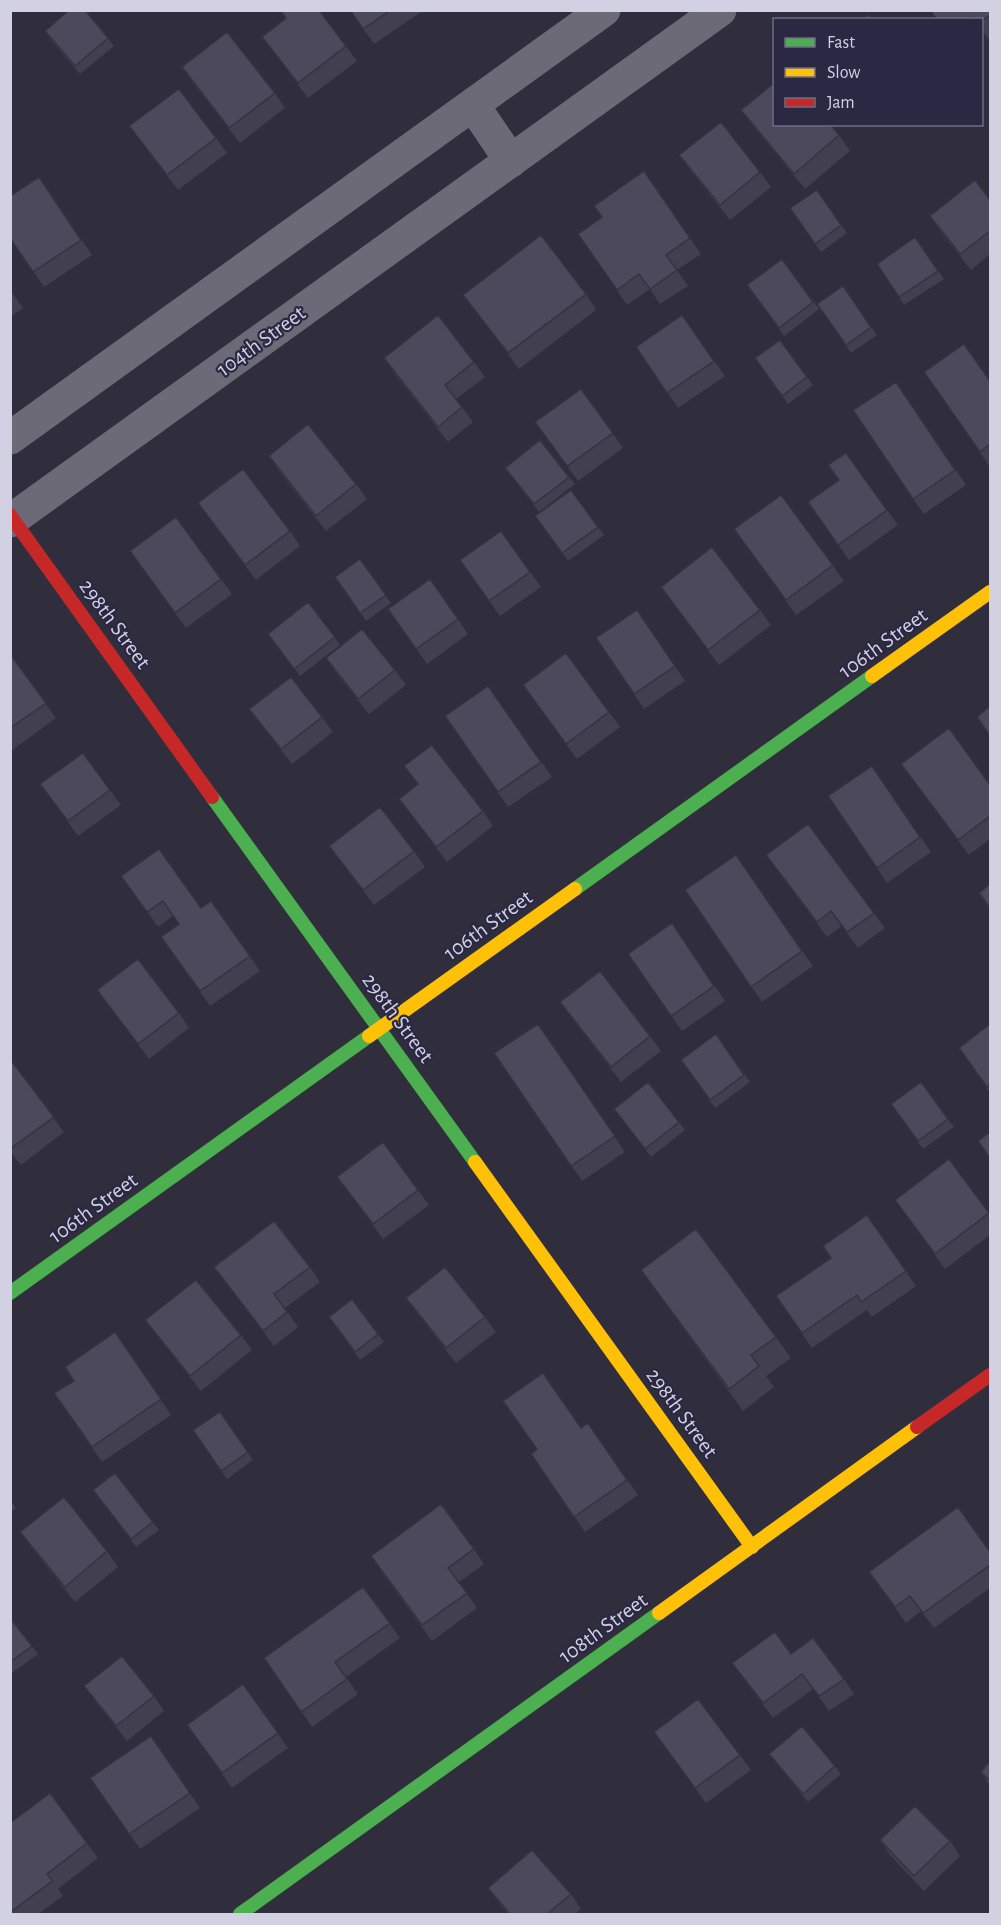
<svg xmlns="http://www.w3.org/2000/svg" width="1001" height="1925" viewBox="0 0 1001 1925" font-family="'Alegreya Sans',sans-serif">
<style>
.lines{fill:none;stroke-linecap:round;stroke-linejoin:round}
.street{stroke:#6b6a76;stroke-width:33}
.fast{stroke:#4caf50;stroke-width:14}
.slow{stroke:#ffc107;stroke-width:14}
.jam{stroke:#c62828;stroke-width:14}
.wall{fill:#413f50}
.building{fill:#4c495d;stroke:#353341;stroke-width:1.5}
.labels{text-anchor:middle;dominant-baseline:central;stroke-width:4.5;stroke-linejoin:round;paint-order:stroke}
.street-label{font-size:22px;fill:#d2d1e3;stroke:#2b2843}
</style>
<rect width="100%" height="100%" fill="#302e3d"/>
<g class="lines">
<path class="street" d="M473 105 511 161
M10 438 604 10
M10 521 720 10"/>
<path class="fast" d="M212 797 475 1162
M575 889 872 676
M10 1293 369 1036
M240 1914 659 1613"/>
<path class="slow" d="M872 676 990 592
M369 1036 575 889
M475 1162 752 1547
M659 1613 917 1427"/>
<path class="jam" d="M10 515 212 797
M917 1427 990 1375"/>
</g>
<path class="wall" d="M280 10 346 46 357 61 308 98 262 37 285 18Z
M350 10H424L374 44Z
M930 10H990V37L988 39 984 33 981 34V20H936Z
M45 31 108 38 114 46 80 74 50 39Z
M182 67 275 93 285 108 240 143 192 82Z
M741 110 839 135 850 151 805 189 752 125Z
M129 126 216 138 227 153 178 190Z
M679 155 760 172 771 187 730 220 690 170Z
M644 171 701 254 677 270 688 286 660 304 650 289 627 305 578 234 602 217Z
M39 177 92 255 44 287 10 238Z
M817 190 847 233 821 252 790 208Z
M990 200V254L971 270 940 231 930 216Z
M915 237 944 279 904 305 877 264Z
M782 259 819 309 784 336 747 285Z
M843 286 877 335 851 353 817 304Z
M10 290 23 308 10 317Z
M586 294 596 310 519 369 463 295Z
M682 315 725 376 678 408 636 347Z
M780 340 813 385 788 404 755 358Z
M384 358 474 362 485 377 456 399 473 422 448 442 394 373Z
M924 372 990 381V467Z
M896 382 966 485 924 514 913 499Z
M581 389 623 448 578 481 535 422Z
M846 453 898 525 849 560 808 502 839 480 828 465Z
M269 456 356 484 367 499 326 531 279 471Z
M511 476 569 477 575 484 539 512Z
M571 490 604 535 568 561 535 516Z
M781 495 844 581 796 615 734 529Z
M198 503 290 531 300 546 256 580Z
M501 531 541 587 500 616 460 560Z
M360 559 391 603 366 621 335 577Z
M140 566 221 579 232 594 186 628Z
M430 579 468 634 427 664 388 609Z
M661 587 760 610 771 625 719 665Z
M308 602 340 645 300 676 268 634Z
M637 610 685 681 644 709 596 638Z
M10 654 56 718 11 751 10 750Z
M326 658 395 670 406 685 369 714 336 673Z
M488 686 552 777 508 807 445 716Z
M534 700 609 712 620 727 577 759Z
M249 709 322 717 333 732 292 764Z
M901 764 990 785V839L969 855Z
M404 766 483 811 493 826 447 862 399 799 417 784Z
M872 766 931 852 887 883 877 868Z
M40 784 110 790 121 805 78 836Z
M329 846 414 851 425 867 374 905Z
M736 855 813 966 762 1002 685 890Z
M766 855 874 913 885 928 858 948 842 926 827 937Z
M121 876 201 908 211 901 260 971 210 1006 161 937 179 924 173 916 158 927Z
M672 923 725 1001 682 1031 628 954Z
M97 990 179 1013 189 1028 149 1059Z
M560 1002 650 1036 661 1051 621 1082 571 1017Z
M538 1024 625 1152 582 1181 494 1053Z
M990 1024V1093L969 1063Z
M716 1034 750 1082 715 1108 681 1060Z
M10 1059 64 1132 21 1165 10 1151Z
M921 1082 954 1127 923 1149 891 1104Z
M620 1116 679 1122 685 1130 651 1157Z
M949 1159 990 1215V1235L945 1269 895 1200Z
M337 1177 418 1190 429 1205 383 1239Z
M867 1215 916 1286 872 1317 867 1310 812 1348 776 1296 831 1258Z
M214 1267H310L320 1282 285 1308 298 1327 274 1346Z
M641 1270 776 1337 791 1358 766 1376 774 1387 743 1411Z
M406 1298 485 1317 496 1332 456 1363 417 1313Z
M352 1299 384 1342 360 1360 329 1317Z
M145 1320 241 1335 252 1350 201 1391 156 1335Z
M115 1332 171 1415 102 1462 54 1393 74 1381Z
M220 1412 253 1460 227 1479 193 1430Z
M588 1423 638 1495 585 1532 531 1454 581 1428Z
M93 1490 153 1522 159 1530 136 1547Z
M10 1500 16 1508 10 1512Z
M20 1532 107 1551 118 1567 75 1602 31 1547Z
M474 1549 484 1564 459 1582 477 1608 432 1641 381 1571Z
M990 1552V1588L934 1628 921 1611 906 1623 869 1572Z
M363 1587 400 1638 346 1677 358 1694 312 1727 264 1658Z
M10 1618 38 1654 12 1673 10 1671Z
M791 1654 844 1679 854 1694 829 1711 813 1689 773 1718 732 1663Z
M243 1684 288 1748 232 1788 187 1725Z
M84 1686 154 1696 164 1711 127 1741 95 1701Z
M654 1732 740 1755 751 1770 706 1803Z
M151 1736 200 1808 140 1849 90 1778Z
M769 1754 835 1766 841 1774 808 1802Z
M990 1761V1786L981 1772Z
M10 1823 87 1843 98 1858 58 1889 63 1896 38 1914H14L10 1910Z
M880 1840 950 1841 960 1856 924 1891 890 1855Z
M488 1888 571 1894 581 1909 575 1914H508L499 1903Z"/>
<path class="building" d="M69 10H85L108 38 75 66 45 31Z
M280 10H319L346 46 298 83 262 37 286 18Z
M350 10H391L363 29Z
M930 10H990V15L981 21V20H974L973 18 971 20H937Z
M869 15 873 20H862Z
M227 32 275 93 229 128 182 67Z
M774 83V124H830L839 135 794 174 741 110Z
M179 89 216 138 167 175 129 126Z
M721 122 760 172 720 205 679 155Z
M644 171 690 238 666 255 677 270 650 289 639 274 617 290 578 234 602 217 594 206Z
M39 177 81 240 33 272 10 238V196Z
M975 180 990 200V231L960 254 930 216Z
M817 190 841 225 815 244 790 208Z
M541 235 586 294 508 353 463 295Z
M915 237 938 271 899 297 877 264Z
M782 259 813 302 779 328 747 285Z
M843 286 871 327 846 345 817 304Z
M438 315 474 362 445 385 462 407 438 427 384 358Z
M682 315 714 361 667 393 636 347Z
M780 340 807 377 782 396 755 358Z
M964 344 990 381V444L980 452 924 372Z
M896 382 955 470 913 499 853 410Z
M581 389 613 433 567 466 535 422Z
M308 424 356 484 316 516 269 456Z
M540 440 569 477 534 504 505 468Z
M846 453 887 510 838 545 808 502 839 480 828 465Z
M243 469 290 531 245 565 198 503Z
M571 490 598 527 562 553 535 516Z
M781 495 833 565 786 600 734 529Z
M176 517 221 579 175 613 130 551Z
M501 531 530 572 489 601 460 560Z
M712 547 760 610 708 650 661 587Z
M360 559 386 595 360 613 335 577Z
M430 579 458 619 416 649 388 609Z
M308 602 335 637 294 669 268 634Z
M637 610 675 666 634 694 596 638Z
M362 629 395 670 358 699 326 658Z
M566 653 609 712 566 744 523 685Z
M10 654 46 703 10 728Z
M291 677 322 717 281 749 249 709Z
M488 686 541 762 498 792 445 716Z
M990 706V736L977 717Z
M949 728 990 785V816L958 840 901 764Z
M432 745 483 811 436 847 399 799 418 784 404 766Z
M83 753 110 790 68 821 40 784Z
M872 766 920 837 877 868 828 796Z
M380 807 414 851 363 890 329 846Z
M808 824 874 913 847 932 831 911 817 922 766 855Z
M159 849 201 908 211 901 250 956 200 991 161 937 179 924 163 901 147 912 121 876Z
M736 855 802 951 751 987 685 890Z
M990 884V908L979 893Z
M672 923 714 986 671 1016 628 954Z
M138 959 179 1013 138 1044 97 990Z
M600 971 650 1036 611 1067 560 1002Z
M538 1024 615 1136 571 1166 494 1053Z
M990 1024V1084L987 1087 959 1048Z
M716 1034 744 1075 710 1100 681 1060Z
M10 1059 54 1117 10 1149Z
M648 1082 679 1122 645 1149 614 1109Z
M921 1082 948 1119 918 1141 891 1104Z
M990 1132V1158L978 1141Z
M383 1142 418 1190 373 1224 337 1177Z
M949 1159 989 1213 935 1254 895 1200Z
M867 1215 906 1271 861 1302 857 1295 802 1333 776 1296 831 1258 823 1246Z
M274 1221 310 1267 274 1294 287 1312 263 1331 214 1267Z
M696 1229 776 1337 751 1355 759 1366 729 1389 641 1270Z
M445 1267 485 1317 446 1348 406 1298Z
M196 1280 241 1335 190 1376 145 1320Z
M352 1299 378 1334 355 1352 329 1317Z
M115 1332 161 1399 92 1447 54 1393 74 1381 65 1367Z
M543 1373 581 1428 588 1423 627 1480 574 1517 531 1454 537 1449 503 1401Z
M220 1412 248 1452 221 1471 193 1430Z
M115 1473 153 1522 131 1539 93 1490Z
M64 1497 107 1551 65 1587 20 1532Z
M441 1504 474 1549 448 1568 467 1593 422 1625 371 1556Z
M958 1507 990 1552V1565L923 1613 910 1596 895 1607 869 1572Z
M363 1587 390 1623 335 1662 347 1679 301 1712 264 1658Z
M10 1618 32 1646 10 1662Z
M775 1632 791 1654 813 1638 844 1679 819 1696 802 1674 763 1703 732 1663Z
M122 1656 154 1696 116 1726 84 1686Z
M243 1684 278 1733 222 1773 187 1725Z
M698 1699 740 1755 695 1788 654 1732Z
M802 1726 835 1766 803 1794 769 1754Z
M151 1736 190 1793 129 1834 90 1778Z
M990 1761V1781L981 1772Z
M50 1793 87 1843 47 1874 52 1881 12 1911 10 1909V1823Z
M915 1806 950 1841 914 1876 880 1840Z
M532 1850 571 1894 547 1914H510L488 1888Z"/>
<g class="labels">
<g class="street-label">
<text transform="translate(261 341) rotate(-36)">104th Street</text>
<text transform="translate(115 624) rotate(54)">298th Street</text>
<text transform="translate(883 643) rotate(-36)">106th Street</text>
<text transform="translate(488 925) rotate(-36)">106th Street</text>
<text transform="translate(398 1018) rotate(54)">298th Street</text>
<text transform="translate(93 1208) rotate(-36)">106th Street</text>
<text transform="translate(682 1413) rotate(54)">298th Street</text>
<text transform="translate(603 1628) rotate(-36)">108th Street</text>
</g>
</g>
<rect width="1001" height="1925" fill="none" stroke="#d2d1e3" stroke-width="24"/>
<rect x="773" y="18" width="210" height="108" fill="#2b2843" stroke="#6e6c83" stroke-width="1.5"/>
<rect x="785" y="38" width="30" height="9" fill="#4caf50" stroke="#6e6c83" stroke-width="1.5"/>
<text x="827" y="48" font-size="18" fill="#d2d1e3">Fast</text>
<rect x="785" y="68" width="30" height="9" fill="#ffc107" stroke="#6e6c83" stroke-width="1.5"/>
<text x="827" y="78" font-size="18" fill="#d2d1e3">Slow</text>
<rect x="785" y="98" width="30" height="9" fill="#c62828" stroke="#6e6c83" stroke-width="1.5"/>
<text x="827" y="108" font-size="18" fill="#d2d1e3">Jam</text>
</svg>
